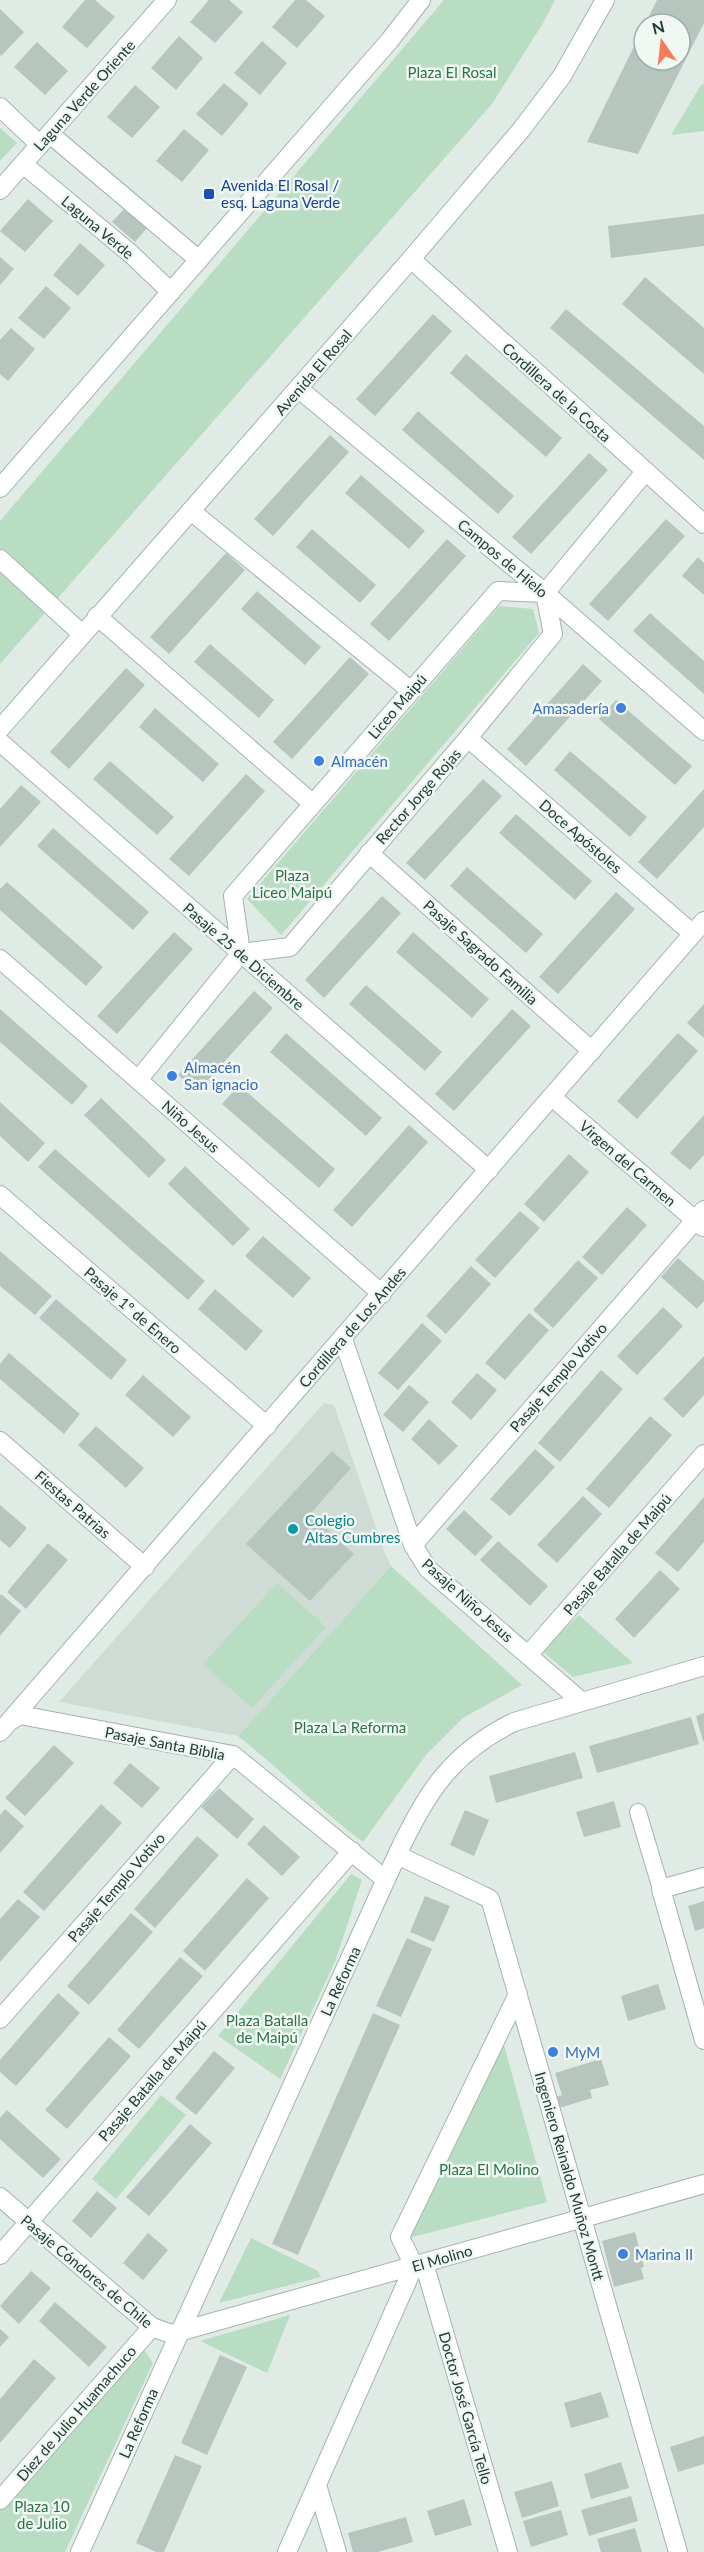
<svg xmlns="http://www.w3.org/2000/svg" width="704" height="2552" viewBox="0 0 704 2552" font-family="Lato,sans-serif">
<style>
.built{fill:#cfdbd5}
.green{fill:#b9ddc2}
.building{fill:#b6c6bf}
.lines{fill:none;stroke-linecap:round;stroke-linejoin:round}
.service-casing{stroke:#a3b3ad;stroke-width:18}
.minor-casing{stroke:#a3b3ad;stroke-width:20}
.tertiary-casing{stroke:#a3b3ad;stroke-width:20}
.service{stroke:#fff;stroke-width:16}
.minor{stroke:#fff;stroke-width:18}
.tertiary{stroke:#fff;stroke-width:18}
.transit-dot{fill:#1a4fb4;stroke:#f1f8f4;stroke-width:2}
.shop-dot{fill:#3f7fe0;stroke:#f1f8f4;stroke-width:2}
.culture-dot{fill:#0f9aa8;stroke:#f1f8f4;stroke-width:2}
.labels{text-anchor:middle;dominant-baseline:central;stroke-width:5;stroke-linejoin:round;paint-order:stroke}
.park-label{font-size:15px;fill:#2a7346;stroke:#f1f8f4}
.street-label{font-size:15px;fill:#213c35;stroke:#f1f8f4}
.transit-label{font-size:15px;fill:#164399;stroke:#f1f8f4;text-anchor:start}
.shop-label{font-size:15px;fill:#366cbe;stroke:#f1f8f4;text-anchor:start}
.culture-label{font-size:15px;fill:#0d838f;stroke:#f1f8f4;text-anchor:start}
</style>
<rect width="100%" height="100%" fill="#e0ebe6"/>
<path class="built" d="M324 1403 334 1405 384 1551 391 1566 238 1736 59 1702Z"/>
<path class="green" d="M444 0H555L543 23 492 104 0 664V521Z
M704 84V131L671 135 701 85Z
M0 128 17 143 0 161Z
M499 606 533 609 539 633 281 935 247 899Z
M391 1566 522 1685 463 1718 426 1755 363 1842C319 1809 281 1770 238 1736Z
M277 1583 326 1627 252 1708 203 1664Z
M579 1615 633 1663 573 1677 542 1651Z
M351 1874 362 1880 335 1962 280 2079 218 2036Z
M499 2027 547 2202 405 2239Z
M161 2095 186 2115 116 2199 92 2179Z
M251 2238 318 2271 321 2277 219 2303Z
M290 2315 267 2373 200 2341Z
M133 2351H145L153 2363 65 2552H0V2508Z"/>
<path class="building" d="M85 0H95L115 17 87 48 62 27Z
M209 0H229L243 12 215 43 190 22Z
M295 0H306L325 16 297 48 272 27Z
M657 0H704V23L638 154 587 142 644 26V60H680V24H645Z
M0 9 24 32 1 56 0 54Z
M179 36 203 58 176 90 151 68Z
M262 41 287 63 260 95 234 73Z
M37 42 68 71 45 95 14 67Z
M224 83 249 104 222 136 196 114Z
M135 85 160 107 132 138 107 117Z
M184 129 209 150 182 182 156 161Z
M28 199 53 221 25 252 0 231Z
M124 209 147 228 135 242 112 222Z
M704 214V246L611 258 608 226Z
M80 243 105 265 78 296 53 275Z
M0 257 14 269 0 285Z
M645 277 704 328V374L622 304Z
M46 286 71 308 44 339 18 318Z
M566 309 704 426V460L550 328Z
M433 314 452 331 375 416 356 399Z
M11 328 35 349 8 381 0 374V340Z
M466 354 562 438 546 457 450 373Z
M418 411 514 496 498 514 402 430Z
M330 435 349 452 273 536 254 519Z
M589 453 608 470 531 554 512 537Z
M361 475 425 531 409 549 345 493Z
M666 519 685 536 608 621 589 604Z
M312 529 376 585 360 603 296 547Z
M447 539 466 556 389 641 370 624Z
M226 553 245 570 169 654 150 637Z
M698 557 704 563V595L682 576Z
M257 591 321 647 305 665 241 609Z
M650 613 704 661V694L633 631Z
M210 644 274 700 259 718 194 662Z
M350 657 369 674 292 759 273 742Z
M583 664 602 681 526 766 507 749Z
M126 668 145 685 69 769 50 752Z
M616 700 692 766 675 785 599 719Z
M155 708 219 764 203 782 139 727Z
M570 751 647 817 630 837 554 770Z
M110 761 174 817 157 835 93 779Z
M246 774 265 791 189 876 169 859Z
M483 779 502 796 425 880 406 863Z
M21 785 41 802 0 847V809Z
M704 789V827L657 879 638 862Z
M516 814 592 881 575 900 499 833Z
M53 828 149 912 133 930 37 846Z
M467 867 543 934 526 953 450 886Z
M7 882 103 967 86 986 0 910V889Z
M616 892 635 909 558 994 539 977Z
M382 896 401 913 324 998 305 980Z
M174 932 193 949 117 1034 97 1016Z
M413 932 489 999 472 1018 396 952Z
M366 985 442 1052 425 1071 349 1004Z
M254 991 273 1008 197 1092 178 1075Z
M704 1004V1038L687 1023Z
M0 1009 88 1086 72 1105 0 1042Z
M512 1009 531 1026 454 1111 435 1094Z
M286 1033 382 1118 366 1136 270 1052Z
M678 1033 698 1051 637 1119 617 1101Z
M239 1085 335 1169 319 1188 222 1104Z
M101 1098 166 1160 149 1178 84 1115Z
M0 1102 45 1143 28 1162 0 1136Z
M704 1115V1155L690 1170 670 1153Z
M409 1125 428 1142 352 1227 333 1210Z
M55 1149 205 1281 188 1300 38 1167Z
M569 1154 589 1172 544 1222 524 1204Z
M185 1166 250 1229 233 1246 168 1184Z
M627 1207 647 1225 602 1275 582 1257Z
M520 1211 540 1228 495 1278 475 1260Z
M263 1236 311 1278 293 1298 245 1256Z
M0 1251 52 1296 35 1315 0 1286Z
M678 1258 704 1281V1301L697 1309 661 1277Z
M578 1260 598 1278 553 1328 533 1310Z
M471 1266 491 1284 446 1334 426 1316Z
M215 1289 263 1331 246 1351 198 1309Z
M56 1299 127 1360 111 1380 39 1318Z
M663 1307 683 1326 637 1375 617 1356Z
M529 1313 549 1330 505 1380 485 1363Z
M422 1323 442 1341 398 1390 378 1373Z
M9 1353 80 1414 64 1434 0 1379V1364Z
M704 1356V1395L683 1418 663 1399Z
M601 1370 623 1389 560 1462 538 1443Z
M477 1373 497 1390 471 1420 451 1402Z
M143 1375 191 1417 173 1437 125 1395Z
M409 1385 429 1402 403 1432 383 1415Z
M650 1416 672 1435 609 1508 586 1489Z
M429 1419 458 1446 439 1465 411 1439Z
M96 1426 144 1468 126 1488 78 1445Z
M535 1449 555 1467 510 1516 490 1499Z
M332 1451 351 1468 310 1514 354 1554 310 1601 246 1544Z
M583 1496 602 1514 557 1563 537 1545Z
M704 1497V1542L678 1572 655 1553Z
M0 1505 27 1528 10 1548 0 1540Z
M464 1510 493 1537 475 1556 446 1529Z
M498 1541 548 1586 530 1606 480 1560Z
M48 1543 68 1560 26 1609 7 1592Z
M660 1570 680 1589 634 1638 615 1619Z
M1 1594 21 1611 0 1636V1596Z
M704 1713V1741H703L696 1716Z
M691 1717 699 1744 597 1773 589 1746Z
M54 1745 74 1763 25 1816 5 1798Z
M575 1752 583 1778 496 1803 489 1776Z
M130 1763 160 1788 142 1808 113 1783Z
M219 1788 254 1819 237 1839 201 1807Z
M614 1801 621 1827 584 1837 576 1812Z
M101 1804 122 1823 44 1911 23 1892Z
M5 1809 24 1826 0 1853V1815Z
M465 1810 489 1820 474 1856 450 1845Z
M264 1825 300 1857 282 1876 247 1844Z
M197 1836 219 1855 155 1928 134 1909Z
M247 1878 269 1898 205 1971 183 1951Z
M425 1896 450 1906 434 1942 410 1932Z
M18 1899 40 1917 0 1962V1919Z
M704 1901V1928L695 1931 688 1906Z
M131 1913 153 1932 89 2005 67 1986Z
M407 1938 432 1949 401 2017 376 2006Z
M180 1957 203 1976 139 2049 117 2030Z
M658 1984 666 2009 628 2021 621 1996Z
M58 1993 80 2013 16 2086 0 2072V2060Z
M373 2013 400 2025 298 2255 272 2244Z
M109 2037 131 2056 67 2129 45 2110Z
M214 2051 235 2068 196 2115 175 2098Z
M601 2059 609 2085 590 2090 592 2098 559 2108 556 2097 562 2095 555 2073Z
M7 2110 61 2159 43 2178 0 2139V2118Z
M190 2124 212 2143 149 2216 126 2197Z
M97 2191 117 2208 91 2238 72 2221Z
M635 2232 644 2267 641 2268 644 2279 614 2287 602 2241Z
M148 2233 168 2250 143 2280 123 2263Z
M31 2271 51 2288 19 2324 0 2306Z
M55 2302 107 2347 89 2367 39 2321Z
M0 2329 9 2337 0 2347Z
M220 2355 247 2367 207 2455 181 2443Z
M34 2359 56 2378 0 2443V2399Z
M601 2392 609 2417 571 2428 564 2403Z
M704 2436V2464L678 2472 670 2447Z
M175 2455 202 2466 164 2552H156L136 2543Z
M621 2462 629 2488 591 2499 584 2474Z
M552 2481 559 2506 522 2518 514 2492Z
M631 2496 638 2521 589 2536 581 2510Z
M464 2499 472 2525 435 2536 427 2511Z
M561 2510 568 2535 531 2547 523 2521Z
M406 2517 413 2542 378 2552H353L348 2533Z
M635 2528 642 2552H601L597 2539Z"/>
<g class="lines">
<g class="service-casing">
<path id="service" d="M638 1812 661 1889"/>
</g>
<g class="minor-casing">
<path id="minor" d="M0 107 40 145
M50 134 199 260
M23 164 131 254 171 292
M0 190 167 0
M411 259 704 524
M299 389 545 593 704 731
M191 511 410 690
M0 559 82 634
M97 616 312 803
M468 738 693 934
M0 742 489 1170
M369 853 592 1051
M241 953 233 896 498 591 545 593
M0 959 382 1294
M138 1080 241 953 290 947 468 738 553 634 545 593 645 472
M552 1097 703 1227
M0 1195 267 1426
M343 1339 413 1545 428 1569 581 1701
M0 1441 145 1567
M413 1545 704 1210
M529 1654 704 1454
M10 1721 20 1715 233 1755 386 1880
M0 1732 704 921
M397 1855 482 1895 490 1899 493 1909 678 2552
M704 1877 661 1889 704 2040
M0 2019 233 1755
M0 2197 152 2327 171 2334 704 2184
M0 2255 352 1851
M424 2263 508 2552
M317 2485 337 2552
M0 2500 152 2327
M80 2552 397 1855C426 1793 451 1753 514 1722L704 1666
M287 2552 414 2266 400 2237 518 1994"/>
</g>
<g class="tertiary-casing">
<path id="tertiary" d="M0 488 390 40 421 0
M0 729 411 259 521 130 562 76 605 0"/>
</g>
<use href="#service" class="service"/>
<use href="#minor" class="minor"/>
<use href="#tertiary" class="tertiary"/>
</g>
<rect class="transit-dot" x="203" y="188" width="12" height="12" rx="3"/>
<g class="shop-dot">
<circle cx="621" cy="708" r="6"/>
<circle cx="319" cy="761" r="6"/>
<circle cx="172" cy="1076" r="6"/>
<circle cx="553" cy="2052" r="6"/>
<circle cx="623" cy="2254" r="6"/>
</g>
<circle class="culture-dot" cx="293" cy="1529" r="6"/>
<g class="labels">
<g class="park-label">
<text x="452" y="72">Plaza El Rosal</text>
<text x="292" y="875">Plaza<tspan x="292" dy="17">Liceo Maipú</tspan></text>
<text x="350" y="1727">Plaza La Reforma</text>
<text x="267" y="2020">Plaza Batalla<tspan x="267" dy="17">de Maipú</tspan></text>
<text x="489" y="2169">Plaza El Molino</text>
<text x="42" y="2506">Plaza 10<tspan x="42" dy="17">de Julio</tspan></text>
</g>
<g class="street-label">
<text transform="translate(84 95) rotate(-48)">Laguna Verde Oriente</text>
<text transform="translate(98 227) rotate(40)">Laguna Verde</text>
<text transform="translate(313 372) rotate(-49)">Avenida El Rosal</text>
<text transform="translate(557 392) rotate(42)">Cordillera de la Costa</text>
<text transform="translate(503 558) rotate(40)">Campos de Hielo</text>
<text transform="translate(397 706) rotate(-49)">Liceo Maipú</text>
<text transform="translate(418 796) rotate(-49)">Rector Jorge Rojas</text>
<text transform="translate(581 836) rotate(41)">Doce Apóstoles</text>
<text transform="translate(481 952) rotate(42)">Pasaje Sagrado Familia</text>
<text transform="translate(244 956) rotate(41)">Pasaje 25 de Diciembre</text>
<text transform="translate(191 1126) rotate(41)">Niño Jesus</text>
<text transform="translate(628 1163) rotate(41)">Virgen del Carmen</text>
<text transform="translate(133 1310) rotate(41)">Pasaje 1º de Enero</text>
<text transform="translate(352 1327) rotate(-49)">Cordillera de Los Andes</text>
<text transform="translate(558 1377) rotate(-49)">Pasaje Templo Votivo</text>
<text transform="translate(73 1504) rotate(41)">Fiestas Patrias</text>
<text transform="translate(617 1554) rotate(-49)">Pasaje Batalla de Maipú</text>
<text transform="translate(468 1600) rotate(42)">Pasaje Niño Jesus</text>
<text transform="translate(165 1743) rotate(11)">Pasaje Santa Biblia</text>
<text transform="translate(116 1887) rotate(-49)">Pasaje Templo Votivo</text>
<text transform="translate(340 1981) rotate(-65)">La Reforma</text>
<text transform="translate(152 2080) rotate(-49)">Pasaje Batalla de Maipú</text>
<text transform="translate(570 2176) rotate(74)">Ingeniero Reinaldo Muñoz Montt</text>
<text transform="translate(442 2258) rotate(-16)">El Molino</text>
<text transform="translate(87 2271) rotate(40)">Pasaje Cóndores de Chile</text>
<text transform="translate(466 2408) rotate(74)">Doctor José García Tello</text>
<text transform="translate(76 2413) rotate(-49)">Diez de Julio Huamachuco</text>
<text transform="translate(138 2423) rotate(-66)">La Reforma</text>
</g>
<g class="transit-label">
<text x="221" y="185">Avenida El Rosal /<tspan x="221" dy="17">esq. Laguna Verde</tspan></text>
</g>
<g class="shop-label">
<text x="609" y="708" text-anchor="end">Amasadería</text>
<text x="331" y="761">Almacén</text>
<text x="184" y="1067">Almacén<tspan x="184" dy="17">San ignacio</tspan></text>
<text x="565" y="2052">MyM</text>
<text x="635" y="2254">Marina II</text>
</g>
<g class="culture-label">
<text x="305" y="1520">Colegio<tspan x="305" dy="17">Altas Cumbres</tspan></text>
</g>
</g>
<g transform="translate(662 42) rotate(346)"><circle r="28" fill="#f1f8f4" stroke="#9eada8" stroke-width="1.5"/>
<path d="M0-4.5L10 22L0 15L-10 22Z" fill="#f47c56"/>
<text y="-9" font-size="16" font-weight="bold" text-anchor="middle" fill="#213c35">N</text>
</g>
</svg>
